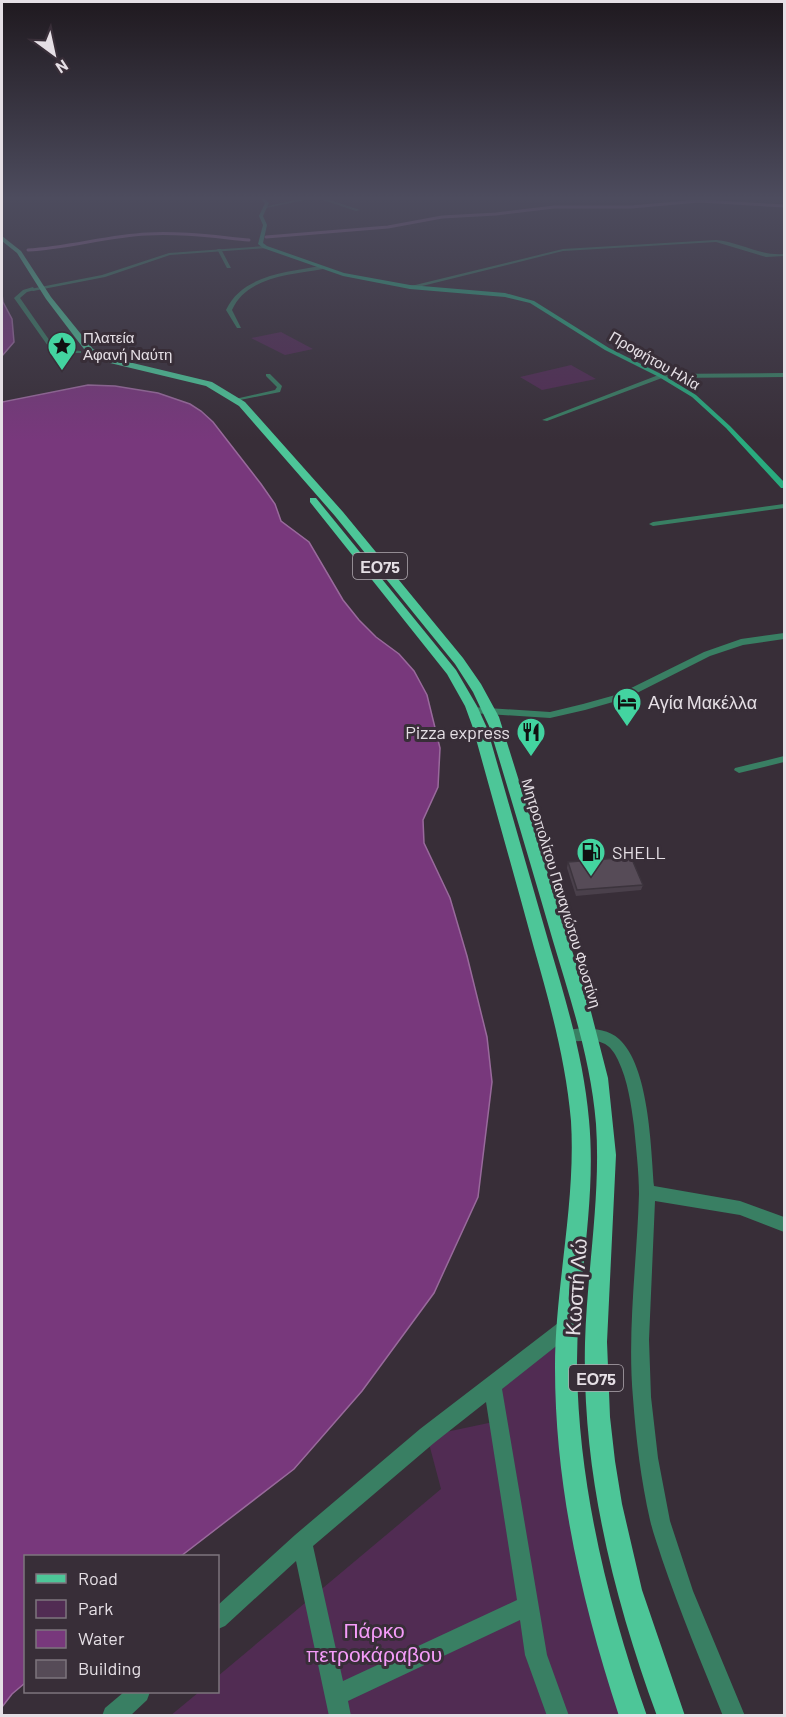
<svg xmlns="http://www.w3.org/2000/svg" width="786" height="1717" viewBox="0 0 786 1717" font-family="Barlow,sans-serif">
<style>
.green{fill:#512c53}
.water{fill:#78387c;stroke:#996a9c;stroke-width:1.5}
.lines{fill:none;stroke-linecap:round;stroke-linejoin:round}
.stream{stroke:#996a9c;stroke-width:3}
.lane{fill:#397f63;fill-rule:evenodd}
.street{fill:#397f63;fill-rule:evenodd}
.secondary{fill:#29ab7e;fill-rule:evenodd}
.primary{fill:#4dc698;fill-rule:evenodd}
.wall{fill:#4a404b}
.building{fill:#564b57;stroke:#3c343d;stroke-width:1.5}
.labels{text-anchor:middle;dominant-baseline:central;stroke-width:6;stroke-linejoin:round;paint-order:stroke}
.far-poi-label{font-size:15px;fill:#e5dfe5;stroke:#382e38;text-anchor:start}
.far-street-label{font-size:15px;fill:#e5dfe5;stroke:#382e38}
.shield{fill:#382e38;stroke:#b1aab1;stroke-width:1.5}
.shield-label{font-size:16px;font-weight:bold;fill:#e5dfe5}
.poi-label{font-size:18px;fill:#e5dfe5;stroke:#382e38;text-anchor:start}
.near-street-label{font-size:21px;fill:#e5dfe5;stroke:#382e38}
.near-park-label{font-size:21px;fill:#f59cf9;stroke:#382e38}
</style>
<rect width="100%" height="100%" fill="#382e38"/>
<path class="green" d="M281 332 313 349 285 355 251 338Z
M571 365 596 379 542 390 520 377Z
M568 1325 579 1549 621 1715 170 1716 199 1692H218V1676L441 1489 427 1436 498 1421 492 1385Z"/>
<path class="water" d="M2 294 3 302 12 319 14 342 2 356Z
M88 385 115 386 158 393 190 404 201 411 213 422 261 484 275 504 281 521 309 542 343 600 359 620 376 637 399 654 414 671 427 695 440 748 438 787 423 820 424 843 450 898 467 956 487 1037 492 1082 478 1197 434 1293 362 1391 294 1469 181 1556H26L25 1683 12 1694 2 1707V402Z"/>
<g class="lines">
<path class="stream" d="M266 237 388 227 442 217 496 214 554 207H631L699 201 784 206
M28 250C68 248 107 236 147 234 181 232 216 237 249 240"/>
<path class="lane" d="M320 199H327L360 210 356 211Z
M217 249H221L231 268H227Z
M321 266 323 269C291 275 247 276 232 310L241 328H237L226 310C242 275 287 272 321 266Z
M33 287 35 290 27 292 20 298 52 344 61 349 81 351V353H60L48 346 14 298 23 290Z
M266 374H270L282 386 280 392 235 401V399L275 390 277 387 266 376Z"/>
<path class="street" d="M300 199H310L266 208 264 207Z
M716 240C740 242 760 256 784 254V256L766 257 716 242 563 251 410 289 407 287 563 249Z
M265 246 267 248 170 255 105 277 33 291 30 289 102 275 169 253Z
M784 373V377L662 378 547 421 542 420 661 374Z
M784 504V508L653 526 649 524 653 522Z
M784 633V639L743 645 710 656 627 698 585 710 550 718 472 713 467 710 472 707 550 712 583 704 619 694 704 652 741 639Z
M784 756V762L739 773 734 770 735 768Z
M583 1028C595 1029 610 1030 619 1039 649 1066 651 1147 654 1186L740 1201 784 1217V1232L740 1215 655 1201 649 1340 651 1397 658 1458 670 1521 693 1591 745 1716H723C702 1664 680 1612 662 1559 658 1546 653 1533 650 1520 641 1480 636 1439 633 1398 627 1330 637 1262 639 1194 639 1172 636 1148 634 1126 631 1104 628 1081 618 1060 604 1029 582 1047 559 1039L557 1035 559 1031Z
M568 1317 574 1320 577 1326 574 1332 502 1389 547 1655 569 1716H547L525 1655 520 1620 348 1701 351 1716H329L296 1561 225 1626 218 1629V1605L295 1535 420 1429 562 1320ZM486 1402 517 1600 343 1681 313 1546 434 1443Z
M124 1692H150L147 1700 130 1716H102L105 1708Z"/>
<path class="secondary" d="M260 199H265L269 203 263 216 267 225 263 243 267 246 344 273 410 285 505 293 534 301 609 348 663 375 696 395 730 426 784 482V488H781L726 428 692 397 659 377 605 350 530 303 505 297 410 289 343 276 263 248 258 244 263 225 259 216 265 203Z"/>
<path class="primary" d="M2 236 21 251 51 297 93 349 116 359 212 382 245 402 343 512 463 658 481 684 499 717 590 1008 608 1078 616 1155 607 1342 610 1417 615 1461 622 1504 642 1590 685 1716H657C613 1596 582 1471 585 1343 587 1270 601 1197 596 1124 591 1061 571 1001 553 941 532 869 511 798 489 726L473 692 455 664 335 516 239 406 206 386 110 363 87 353 46 299 17 253 2 241Z
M310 498H316L456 670 477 706 487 728C508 801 529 874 550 947 567 1004 584 1061 589 1120 597 1204 576 1286 577 1369 579 1488 608 1604 647 1716H619C582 1603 555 1487 555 1368 555 1286 576 1204 571 1121 566 1062 550 1004 534 948 514 874 493 801 473 728L465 706 447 674 310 502Z"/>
</g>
<path class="wall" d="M568 862 643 885 641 890 576 896 567 868Z"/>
<path class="building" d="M631 857 643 885 577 890 568 862Z"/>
<linearGradient id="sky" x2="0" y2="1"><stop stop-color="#1f191f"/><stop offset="0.45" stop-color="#4d4c5e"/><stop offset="1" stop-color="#4d4c5e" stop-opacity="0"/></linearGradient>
<rect width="786" height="440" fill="url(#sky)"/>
<defs>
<g id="sight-pin" transform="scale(1.5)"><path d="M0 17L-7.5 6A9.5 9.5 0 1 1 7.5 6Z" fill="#43d4a0" stroke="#382e38"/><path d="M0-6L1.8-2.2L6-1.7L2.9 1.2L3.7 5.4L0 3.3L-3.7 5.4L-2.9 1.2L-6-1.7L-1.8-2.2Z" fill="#111"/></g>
<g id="hotel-pin" transform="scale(1.5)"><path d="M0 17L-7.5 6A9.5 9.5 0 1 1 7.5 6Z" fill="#43d4a0" stroke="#382e38"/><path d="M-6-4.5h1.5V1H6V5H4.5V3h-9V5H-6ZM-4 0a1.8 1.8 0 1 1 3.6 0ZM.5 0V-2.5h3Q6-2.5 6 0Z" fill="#111"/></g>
<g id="restaurant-pin" transform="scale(1.5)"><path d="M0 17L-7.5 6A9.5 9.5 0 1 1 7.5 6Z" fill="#43d4a0" stroke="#382e38"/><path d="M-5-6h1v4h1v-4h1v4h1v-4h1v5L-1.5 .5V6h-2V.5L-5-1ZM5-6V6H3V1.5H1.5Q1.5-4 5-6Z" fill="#111"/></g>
<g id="fuel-pin" transform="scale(1.5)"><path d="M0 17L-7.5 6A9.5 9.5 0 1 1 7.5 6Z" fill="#43d4a0" stroke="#382e38"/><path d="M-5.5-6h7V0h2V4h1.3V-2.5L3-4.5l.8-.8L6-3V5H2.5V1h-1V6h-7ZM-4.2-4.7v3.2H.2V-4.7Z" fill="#111"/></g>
</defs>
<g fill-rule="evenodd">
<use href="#sight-pin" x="62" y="346"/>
<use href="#hotel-pin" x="627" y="702"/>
<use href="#restaurant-pin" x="531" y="732"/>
<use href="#fuel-pin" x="591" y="852"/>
</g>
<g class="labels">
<g class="far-poi-label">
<text x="83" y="337">Πλατεία<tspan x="83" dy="17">Αφανή Ναύτη</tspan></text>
</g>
<g class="far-street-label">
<text transform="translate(655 360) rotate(30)">Προφήτου Ηλία</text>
<text transform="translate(562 893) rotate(73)">Μητροπολίτου Παναγιώτου Φωστίνη</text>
</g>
<g class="shield">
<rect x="353" y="553" width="54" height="26" rx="4.5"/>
<rect x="569" y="1365" width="54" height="26" rx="4.5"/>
</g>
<g class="shield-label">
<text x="380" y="566">ΕΟ75</text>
<text x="596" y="1378">ΕΟ75</text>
</g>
<g class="poi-label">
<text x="648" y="702">Αγία Μακέλλα</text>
<text x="510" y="732" text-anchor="end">Pizza express</text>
<text x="612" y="852">SHELL</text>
</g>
<g class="near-street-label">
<text transform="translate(575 1287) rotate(-86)">Κωστή Λώ</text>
</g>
<g class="near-park-label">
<text x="374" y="1629">Πάρκο<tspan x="374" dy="24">πετροκάραβου</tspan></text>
</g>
</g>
<rect width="786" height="1717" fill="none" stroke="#e5dfe5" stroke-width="6"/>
<rect x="24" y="1555" width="195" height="138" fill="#382e38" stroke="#7d757d" stroke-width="1.5"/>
<rect x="36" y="1574" width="30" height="9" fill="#4dc698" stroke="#7d757d" stroke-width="1.5"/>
<text x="78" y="1585" font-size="18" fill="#e5dfe5">Road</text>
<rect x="36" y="1600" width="30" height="18" fill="#512c53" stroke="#7d757d" stroke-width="1.5"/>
<text x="78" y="1615" font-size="18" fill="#e5dfe5">Park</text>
<rect x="36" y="1630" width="30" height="18" fill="#78387c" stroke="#7d757d" stroke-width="1.5"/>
<text x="78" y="1645" font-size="18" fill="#e5dfe5">Water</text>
<rect x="36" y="1660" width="30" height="18" fill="#564b57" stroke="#7d757d" stroke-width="1.5"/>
<text x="78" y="1675" font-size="18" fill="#e5dfe5">Building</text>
<g transform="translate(54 54) rotate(147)" stroke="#382e38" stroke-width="4.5" paint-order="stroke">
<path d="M0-4.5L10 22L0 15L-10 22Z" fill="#e5dfe5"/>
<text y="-9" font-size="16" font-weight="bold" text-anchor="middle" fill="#e5dfe5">N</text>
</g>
</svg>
